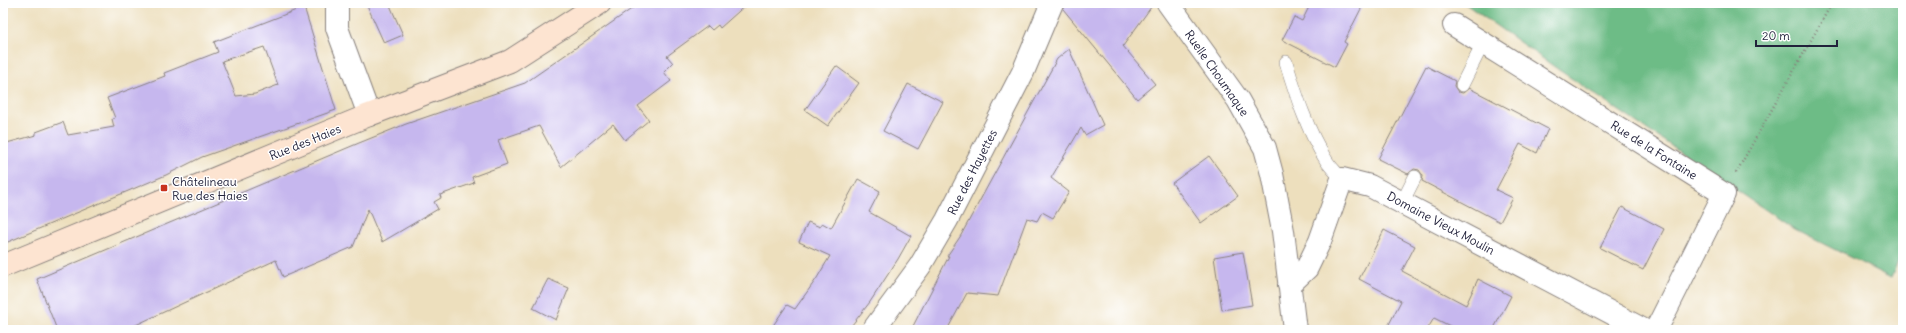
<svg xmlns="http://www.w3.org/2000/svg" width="1906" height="333" viewBox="0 0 1906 333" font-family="Delius,sans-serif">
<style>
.forest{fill:#6dbc86;stroke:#486f60}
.building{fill:#c6b7ee;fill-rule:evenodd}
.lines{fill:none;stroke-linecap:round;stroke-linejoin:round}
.lane-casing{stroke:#88807c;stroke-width:14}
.street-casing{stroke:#88807c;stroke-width:24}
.secondary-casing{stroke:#88807c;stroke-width:24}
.path{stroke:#88807c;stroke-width:2.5;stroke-dasharray:1 3;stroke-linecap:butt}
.lane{stroke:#fff;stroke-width:13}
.street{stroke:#fff;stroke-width:22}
.secondary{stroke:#fde4d1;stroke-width:22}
.poi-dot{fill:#c8321e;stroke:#fff;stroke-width:1.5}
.labels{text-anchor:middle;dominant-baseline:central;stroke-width:3;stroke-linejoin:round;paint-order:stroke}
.street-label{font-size:12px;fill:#22223b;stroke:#fff}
.poi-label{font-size:12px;fill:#22223b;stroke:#fff;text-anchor:start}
</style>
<rect width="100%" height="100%" fill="#fff"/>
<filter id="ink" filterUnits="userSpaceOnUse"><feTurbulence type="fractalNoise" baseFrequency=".025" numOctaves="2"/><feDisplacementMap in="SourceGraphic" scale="8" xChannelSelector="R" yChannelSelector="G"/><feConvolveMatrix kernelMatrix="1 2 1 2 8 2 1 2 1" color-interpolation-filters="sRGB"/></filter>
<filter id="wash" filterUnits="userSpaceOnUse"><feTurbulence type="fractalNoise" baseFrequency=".012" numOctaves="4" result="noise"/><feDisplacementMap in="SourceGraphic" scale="16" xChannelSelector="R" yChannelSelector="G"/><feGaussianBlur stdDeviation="0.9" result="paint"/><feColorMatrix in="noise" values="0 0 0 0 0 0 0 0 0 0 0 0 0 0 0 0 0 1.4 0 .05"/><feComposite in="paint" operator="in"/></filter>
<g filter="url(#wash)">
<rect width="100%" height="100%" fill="#eddfbd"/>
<path class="forest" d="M1464 3H1903V250L1891 278 1794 229 1559 70Z"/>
<g id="blocks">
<path class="building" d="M366 3H389L403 35 384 43Z
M640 3H748L720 28 718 25 712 30 708 26 667 56 673 63 664 72 671 81 638 106 649 120 625 140 613 124 561 167 539 126 498 140 507 164 472 177 474 183 440 195 441 198 434 202 438 209 382 242 368 209 353 247 283 277 276 260 125 330H57L37 279 359 143 406 124 525 83Z
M1064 3H1154L1123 46 1155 84 1137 99 1063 9Z
M1311 3H1364L1344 42 1347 44 1335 67 1282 40 1294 17 1302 21Z
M304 7 336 110 202 157 166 175 3 244V144L36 135V132L63 122 68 135 114 127 112 119 115 118 107 98 165 76 164 73 218 52 214 42ZM264 47 278 85 255 94 236 96 222 61Z
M1069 49 1103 125 1085 135 1081 128 1051 178 1069 192 1053 218 1042 212 1037 221 1027 218 998 296 967 293 947 330H911L949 256H947L960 237 1057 59Z
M836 66 859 83 828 126 805 110Z
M1426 66 1455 81 1454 86 1458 92 1463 93 1469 88 1548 129 1537 153 1520 144 1496 190 1513 198 1500 222 1422 181 1423 176 1419 170 1414 169 1408 174 1378 159Z
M908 84 943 102 918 149 883 131Z
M1209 156 1238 196 1201 223 1172 183Z
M858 179 880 191 869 212 911 236 898 259 870 302 848 330H770L787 305 795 309 817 278 830 256 799 242 808 222 820 227 822 223 831 228Z
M1622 207 1664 229 1643 270 1600 248Z
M1384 230 1415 246 1402 271 1466 305 1478 279 1511 296 1493 330H1458L1434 318 1427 330H1386L1401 301 1359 279Z
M1243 252 1252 305 1222 310 1214 257Z
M548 279 569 288 556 320 533 308Z"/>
</g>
</g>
<g filter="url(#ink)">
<use href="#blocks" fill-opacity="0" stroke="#88807c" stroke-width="1"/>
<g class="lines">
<g class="lane-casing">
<path id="lane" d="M1286 62C1296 95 1307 130 1326 160 1330 167 1337 173 1342 179
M1462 85 1483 43
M1402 203 1415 177"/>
</g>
<g class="street-casing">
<path id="street" d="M337 3V28L369 115
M1168 3 1238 100 1265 148 1272 174 1283 231 1295 330
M1454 25 1724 194 1656 330
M1289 285 1307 268 1320 241 1342 179 1370 186 1644 330
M873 330 920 266 947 220 1023 72 1052 3"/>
</g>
<g class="secondary-casing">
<path id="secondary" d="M3 266 369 115 510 61 600 3"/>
</g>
<path class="path" d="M1736 173 1832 3"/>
<use href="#lane" class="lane"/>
<use href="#street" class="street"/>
<use href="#secondary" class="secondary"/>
</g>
</g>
<rect class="poi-dot" x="160" y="184" width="8" height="8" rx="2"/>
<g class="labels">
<g class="street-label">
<text transform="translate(1217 73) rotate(55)">Ruelle Choumaque</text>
<text transform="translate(305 142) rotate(-22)">Rue des Haies</text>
<text transform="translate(1654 150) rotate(32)">Rue de la Fontaine</text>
<text transform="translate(972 172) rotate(-63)">Rue des Hayettes</text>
<text transform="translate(1441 223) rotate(28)">Domaine Vieux Moulin</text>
</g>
<g class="poi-label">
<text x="172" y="181">Châtelineau<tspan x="172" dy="14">Rue des Haies</tspan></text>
</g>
</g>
<rect width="1906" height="333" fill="none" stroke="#fff" stroke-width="16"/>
<path d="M1756 40v6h81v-6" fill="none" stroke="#22223b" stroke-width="2"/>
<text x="1762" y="40" font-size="12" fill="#22223b" stroke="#ffffff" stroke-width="3" paint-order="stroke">20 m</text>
</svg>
